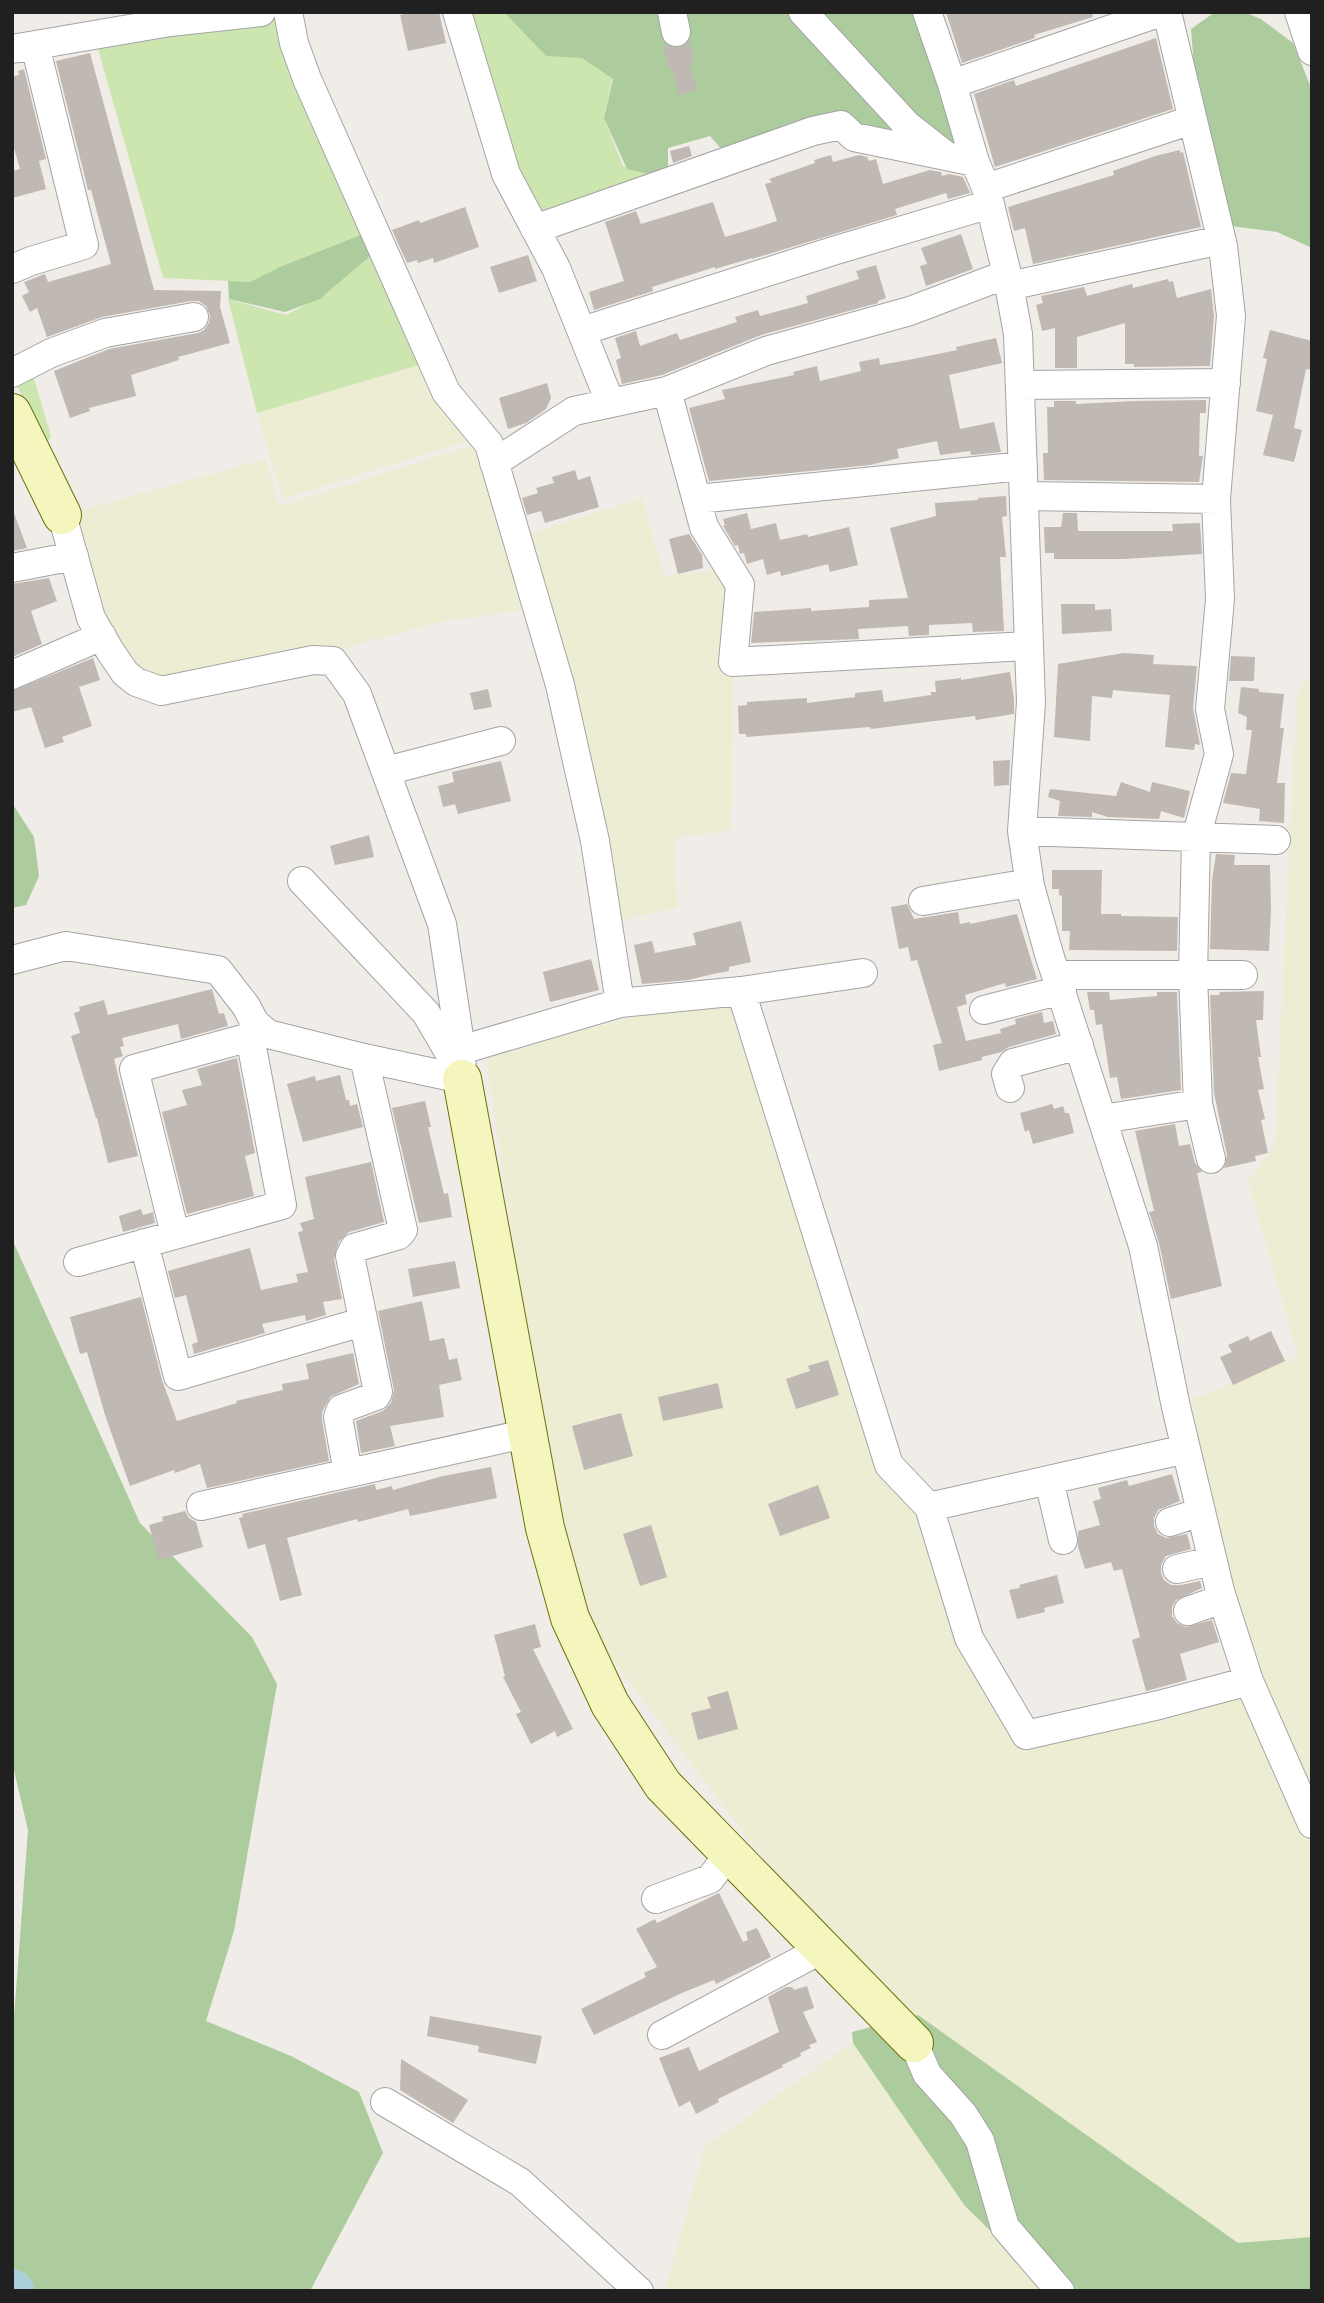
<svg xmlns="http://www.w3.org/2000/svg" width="1324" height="2303" viewBox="0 0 1324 2303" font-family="Lato,sans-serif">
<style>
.farmland{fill:#ecedd3}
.grass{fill:#cde6b0}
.forest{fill:#adcc9e}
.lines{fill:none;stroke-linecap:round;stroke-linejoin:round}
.river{stroke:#aad1da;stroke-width:42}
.building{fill:#c0b8b3}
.street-casing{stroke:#a4a4a4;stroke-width:30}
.secondary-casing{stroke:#6b710c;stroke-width:40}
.street{stroke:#fff;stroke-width:28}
.secondary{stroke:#f5f6be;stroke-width:38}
</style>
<rect width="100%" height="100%" fill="#f0ece7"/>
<path class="farmland" d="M422 364 473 439 283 499 257 413Z
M480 443 529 601 523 610 440 622 359 644 313 660 161 691 118 652 92 585 76 512 265 459 280 506Z
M642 498 664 576 725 569 735 586 731 830 675 838 677 908 615 921 524 536Z
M1312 675V2237L1238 2243 873 2001 565 1598 486 1054 741 991 892 1468 932 1506 1026 1734 1249 1680 1191 1400 1298 1356 1248 1181 1275 1145 1297 693Z
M853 2042 965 2206 1064 2291H665L705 2147Z"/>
<path class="grass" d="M458 12H506L613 75 604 118 623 166 668 178 538 227Z
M282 18 368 232 250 282 163 278 96 42Z
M370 252 422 364 257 413 228 299 286 315 329 292Z
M32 372 51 436 47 444 15 382Z"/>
<path class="forest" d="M504 12H913L968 161 841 125 731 160 710 136 668 148V178L627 169 604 118 613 79 582 58 546 56Z
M1215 12H1244L1261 19 1293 43 1312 90V248L1277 232 1230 226 1197 104 1191 29Z
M368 232 372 244 369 257 320 299 285 312 229 299 228 281 250 282 280 267Z
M12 803 34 837 39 876 26 905 12 908Z
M12 1239 140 1523 252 1637 277 1684 234 1931 206 2021 291 2056 359 2092 383 2153 310 2291H12V2044L28 1830 12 1762Z
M918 2015 1238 2243 1312 2237V2291H1052L965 2206 853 2043 852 2032Z"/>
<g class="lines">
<path class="river" d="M12 2290 13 2291"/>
</g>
<path class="building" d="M412 12H439L446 43 408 51 400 15Z
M946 12H1092L1093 17 1034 35 1035 38 962 63Z
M1156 38 1173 109 995 167 974 94 1014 80 1016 86Z
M689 41 695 62 689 63 697 90 679 95 672 68 669 69 662 47 668 46 680 48Z
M90 53 154 290 221 291 220 307 230 343 178 357 179 360 131 375 136 396 89 408 90 411 70 418 54 371 109 349 198 333 204 330 209 323 210 315 206 306 199 301H191L102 317 47 337 37 308 30 312 22 296 29 292 24 282 37 277 45 274 48 282 111 264 91 190H88L56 61Z
M24 69 46 159 39 161 46 189 12 198V171L20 169 12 141V77L19 75 18 71Z
M689 146 692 156 673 163 670 151Z
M1180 150V153L1183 152 1201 227 1033 264 1025 228 1014 231 1008 207 1114 175 1113 171 1155 156Z
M831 155 833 162 859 155 867 157 869 161 876 159 883 184 930 170 941 172 942 176 949 174 963 177 970 193 948 199 946 193 895 209 897 215 752 259V258L715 269V267L652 287 653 291 594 310 589 292 624 281 605 222 636 211 641 224 713 202 725 237 752 229 777 221 765 184 772 182 769 179 815 163 814 160Z
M465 207 479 247 434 263 433 258 418 263 417 260 407 263 392 230 419 220 420 223Z
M961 234 973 269 926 286 920 266 927 264 921 248Z
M528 255 537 281 499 293 490 267Z
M876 265 886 298 878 301V303L761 335 662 375 622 384 616 360 621 358 615 338 636 331 640 346 677 333 680 340 737 322 735 317 758 310 760 316 808 303 806 296 859 279 856 271Z
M1168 279 1169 282 1173 281 1177 298 1211 289 1214 316 1210 366 1134 367V364H1125V323L1077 337V368H1055V328L1042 331 1036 305 1043 303 1041 296 1084 287 1087 296 1132 284 1133 288Z
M1270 330 1312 341V370L1306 369 1294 428 1302 430 1294 462 1263 455 1273 415 1256 411 1267 359 1263 358Z
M996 338 1002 363 949 375 960 429 994 422 1001 452 971 455 970 451 940 455 937 441 897 449 899 458 870 465 709 481 689 408 725 399 722 390 794 375 793 372 817 366 820 381 861 371 859 362 879 358 880 365 913 359 957 350 956 347Z
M547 383 551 398 546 409 526 423 508 429 499 398Z
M1206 400V413H1200L1199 456H1203L1199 482 1044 480 1043 453H1048L1047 407H1054V401H1076V404L1134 401Z
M575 470 578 480 590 476 599 507 545 523 541 511 527 515 522 498 538 493 536 488 554 483 552 477Z
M1006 496 1007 516 1002 517 1006 557H1000L1004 631 973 632 972 623 929 625V635L909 636 908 626 858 629 859 639 751 643 754 612 811 608V611L869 607V600L908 598 890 528 936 516 935 503 978 500V498Z
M14 513 27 548 12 551V514Z
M747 513 751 529 776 523 780 540 807 534 808 537 849 527 858 565 830 572 828 564 781 576 780 571 767 575 763 559 747 564 744 553 740 554 738 545 735 546 723 526 725 525 723 519Z
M1063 513H1077L1078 531H1173L1172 524 1200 523 1202 554 1125 559H1054V553H1045L1044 527H1061Z
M689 534 702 555 703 568 678 574 669 539Z
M49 578 57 601 31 611 42 644 12 657V584Z
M1061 604H1095V610L1111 609 1112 631 1062 634Z
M1124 653 1154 655 1153 664 1197 666 1193 708 1200 745 1195 744 1194 750 1165 747 1170 695 1122 691 1113 690 1112 698 1092 696 1090 741 1054 737 1058 664Z
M1231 656 1255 657 1254 681H1229Z
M93 658 100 680 79 687 92 726 62 737 64 742 45 748 31 707 12 712V691Z
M1010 672 1014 699V714L976 720 975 716 871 729 870 727 746 737V734H739L738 706 747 705V702L807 698V703L855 697V693L882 690 884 702 931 695V692H936L935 681 961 678V680Z
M1241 687 1259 689V692L1284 694 1280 728H1284L1277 783H1285L1284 823 1259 821 1260 809 1223 803 1231 773 1246 774 1252 730H1246L1247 717 1238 713Z
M488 689 492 707 474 710 470 693Z
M1010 760 1009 785 994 786 993 761Z
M501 761 511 801 458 814 455 804 443 807 438 786 454 782 452 772Z
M1121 782 1150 792 1152 782 1190 791 1184 818 1161 811 1159 819 1108 817 1092 812V817L1058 816 1060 801 1048 797 1050 789 1116 796Z
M369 835 374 857 335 865 330 846Z
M1216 854 1235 855 1234 865H1270L1271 910 1269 951 1210 949 1212 880Z
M1052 870H1102L1101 914H1121V916L1178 917 1177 951 1069 950 1070 931H1062V896L1059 895V889H1052Z
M907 904 914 919 958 912 960 924 970 922V924L1017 914 1037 979 1006 987 1005 983 965 995 967 1004 957 1007 966 1041 1001 1033 1000 1029 1016 1024 1015 1019 1042 1012 1044 1023 1053 1021 1056 1034 1009 1047 1001 1052 982 1057V1060L939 1071 933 1045 942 1043 917 960 911 961 908 947 899 949 891 907Z
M741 921 751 962 729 967V971L713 974 688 980 642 984 634 945 652 941 655 953 696 945 693 933Z
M591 959 599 990 550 1002 543 972Z
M212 989 219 1014 224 1013 228 1026 181 1039 178 1024 122 1038 124 1046 120 1047 123 1056 114 1059 138 1156 108 1163 97 1118H96L71 1036 80 1033 74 1013 80 1011 79 1007 104 1000 108 1015Z
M1264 991 1263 1020H1256L1261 1057H1258L1264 1089 1258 1090 1265 1119 1261 1120 1268 1153 1255 1156 1256 1161 1224 1168 1227 1155 1214 1093 1210 995H1219L1220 992Z
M1087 992H1109L1110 1000 1157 996V992H1177L1181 1090 1121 1099 1117 1077 1110 1078 1102 1024 1096 1025 1094 1010H1090Z
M237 1058 255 1153 245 1156 254 1196 187 1214 162 1112 187 1105 182 1090 202 1085 197 1069Z
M340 1075 346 1100H349L350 1106 357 1104 363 1127 303 1142 287 1084 315 1076 316 1081Z
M425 1101 431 1127H428L444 1194 448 1193 452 1217 419 1223 392 1108Z
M1052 1104 1054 1109 1063 1106 1065 1113H1069L1074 1133 1033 1144 1029 1130 1025 1132 1020 1113Z
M1175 1124 1179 1146 1190 1144 1195 1163 1202 1172 1197 1173 1222 1286 1171 1299 1159 1243 1149 1212 1154 1211 1135 1131Z
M371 1162 384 1222 349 1232 339 1241 334 1259 342 1299 323 1302 326 1315 306 1321 305 1315 262 1324 265 1333 194 1354 192 1344 198 1342 186 1295 175 1298 168 1271 250 1248 261 1290 298 1282 296 1274 308 1272 298 1232 303 1231 300 1223 314 1219 305 1177Z
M141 1209 143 1215 153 1212 155 1223 123 1232 119 1216Z
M455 1261 460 1288 413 1297 408 1269Z
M141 1297 162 1380 177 1421 237 1403 236 1401 283 1390 282 1384 309 1379 306 1364 353 1353 359 1384 330 1397 322 1412V1420L329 1461 207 1488 200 1464 175 1473 174 1470 130 1486 105 1415 87 1352 80 1354 70 1317Z
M422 1301 430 1341 444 1338 449 1360 457 1358 462 1380 439 1385 444 1417 390 1426 395 1446 361 1453 356 1421 383 1411 391 1403 394 1390 378 1311Z
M1271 1331 1285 1361 1233 1385 1220 1357 1232 1352 1228 1345 1248 1336 1250 1341Z
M828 1360 839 1395 796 1409 786 1379 810 1371 808 1366Z
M718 1383 723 1408 663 1421 658 1397Z
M621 1413 633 1456 584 1470 572 1426Z
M491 1467 497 1498 410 1516 408 1509 358 1522 357 1519 287 1538 302 1595 280 1601 265 1544 248 1549 239 1518 243 1517 242 1514 375 1484 376 1490 392 1486 393 1490 443 1476Z
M1172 1474 1180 1501 1158 1510 1154 1518V1526L1158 1534 1166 1538 1187 1534 1191 1549 1166 1556 1161 1565V1573L1164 1580 1171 1585H1181L1200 1581 1202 1588 1176 1600 1172 1607V1616L1177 1623 1186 1627 1212 1620 1219 1642 1180 1654 1187 1680 1146 1691 1132 1640 1140 1637 1122 1569 1114 1571 1111 1562 1085 1569 1078 1547V1531L1100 1525 1093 1501 1101 1499 1098 1488 1127 1480 1129 1486Z
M818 1485 830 1518 780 1536 768 1504Z
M185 1511 189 1518 196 1522 203 1547 159 1560 149 1525 163 1521 162 1517Z
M651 1525 667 1577 640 1586 623 1534Z
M1057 1575 1064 1603 1044 1608 1045 1612 1017 1619 1009 1590 1020 1588 1019 1585Z
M535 1624 541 1647 533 1649 573 1729 557 1737 555 1731 531 1744 516 1714 521 1712 503 1677 505 1676 494 1635Z
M728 1691 738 1729 698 1740 691 1713 711 1708 707 1697Z
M719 1893 743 1942 748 1940 746 1932 757 1928 771 1957 716 1984 714 1980 684 1992 594 2035 581 2009 646 1977 644 1973 657 1967 636 1929 655 1919 657 1923Z
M807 1986 814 2008 803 2012 817 2042 809 2045 811 2048 800 2053 801 2056 782 2065 783 2067 718 2099 719 2102 696 2114 690 2101 679 2107 659 2058 689 2047 699 2071 779 2032 768 1997 786 1987H792L794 1990Z
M430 2016 542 2036 536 2064 478 2052 479 2046 427 2036Z
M401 2059 468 2100 453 2123 400 2090Z"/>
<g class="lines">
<g class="street-casing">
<path id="street" d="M288 12 294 43 307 79 446 392 489 444 560 685 595 841 620 1003
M457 12 506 174 556 268 610 402
M672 12 676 32
M803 12 907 125 944 154
M927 12 952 84 975 162 986 188 1007 274 1018 334 1031 702 1022 831 1030 886 1049 954 1143 1246 1176 1407 1220 1591 1249 1681 1312 1824
M1167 12 1223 246 1231 316 1216 499 1220 599 1210 709 1219 754 1196 838 1193 975 1198 1104 1211 1159
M1299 12 1312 51
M12 49 170 22 261 12
M952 84 1161 12
M986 188 1192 120
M535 229 813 131 841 125 854 137 975 162
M12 269 31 261 84 245 35 45
M1009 286 1221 240
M582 331 833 251 990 204
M12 373 51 353 105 333 194 317
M1020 385 1226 383
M667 391 704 527 740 585 733 662 1029 646
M494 463 574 411 667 391 766 351 910 311 1007 274
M1024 496 1216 499
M697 499 1023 466
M12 568 74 556
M12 675 102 636
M386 771 501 741
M1022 831 1276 840
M302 881 426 1013 457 1066
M923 901 1029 883
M12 960 66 946 218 970 246 1006 255 1023 268 1034 364 1058 462 1079 461 1050 442 924 357 694 333 661 313 660 161 691 136 682 125 673 110 651 91 618 62 515
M1057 975H1243
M741 991 889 1465 929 1507 969 1638 1026 1735 1159 1705 1249 1681
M984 1010 1062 990
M461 1050 620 1003 741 991 863 973
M1010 1088 1006 1074 1013 1063 1079 1045
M1102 1119 1198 1104
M175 1234 134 1069 250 1037
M144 1243 178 1376 362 1322
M78 1262 282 1205 250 1037 255 1023
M348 1473 338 1417 341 1409 376 1396 378 1392 350 1256 354 1248 399 1235 403 1230 364 1058
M1049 1480 1063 1540
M201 1506 529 1433
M929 1507 1186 1449
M1170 1522 1201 1512
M1177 1569 1212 1561
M1188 1611 1222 1599
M656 1899 710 1879 729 1854
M662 2035 822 1949
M914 2043 927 2074 963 2114 980 2141 1005 2227 1060 2291
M385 2102 520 2182 639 2291"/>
</g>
<g class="secondary-casing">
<path id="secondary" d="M12 413 62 515
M462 1079 545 1528 570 1618 610 1704 663 1785 914 2043"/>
</g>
<use href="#street" class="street"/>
<use href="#secondary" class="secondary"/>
</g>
<rect width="1324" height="2303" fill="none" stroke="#202020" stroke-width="28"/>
</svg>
